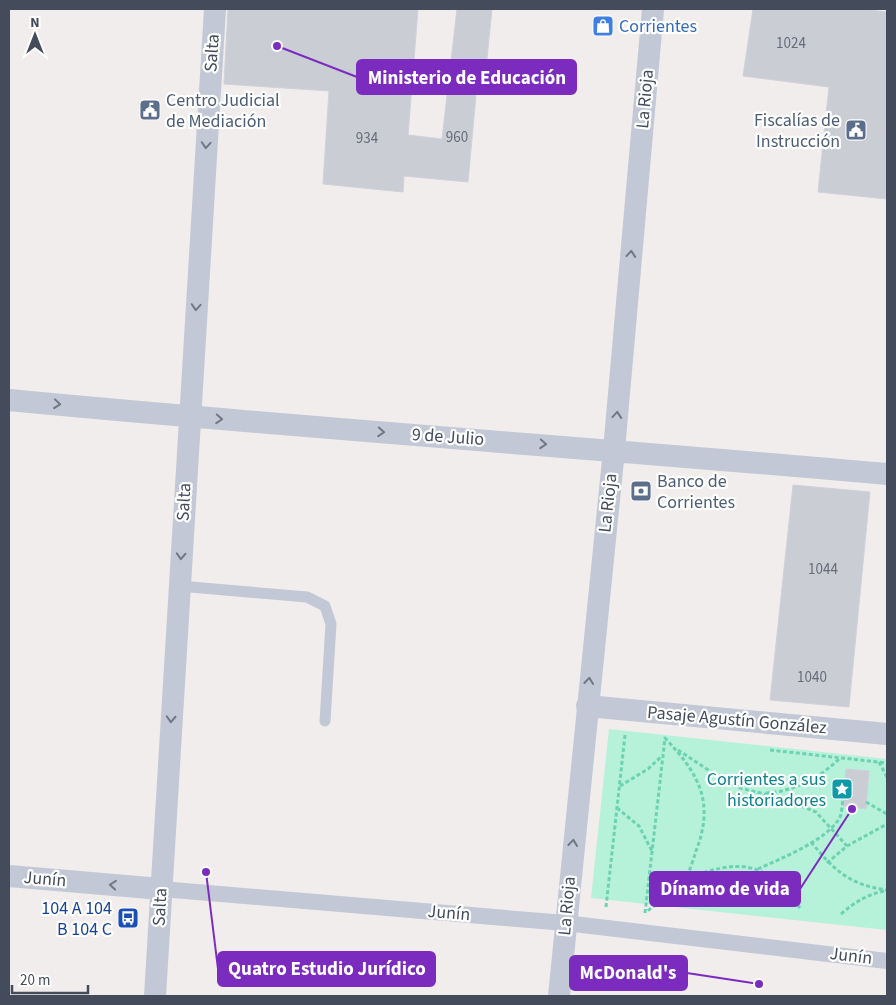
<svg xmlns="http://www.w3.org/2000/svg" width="896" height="1005" viewBox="0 0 896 1005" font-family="'Source Sans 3',sans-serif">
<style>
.green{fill:#b6f1d9}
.building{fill:#cbcdd5;stroke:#d0d1d9}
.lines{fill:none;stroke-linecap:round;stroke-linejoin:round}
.path{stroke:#6cd2b3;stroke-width:3;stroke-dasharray:4 2.5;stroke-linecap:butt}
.service{stroke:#c2c8d5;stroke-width:11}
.pedestrian{stroke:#c2c8d5;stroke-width:16}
.minor{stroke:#c2c8d5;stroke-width:22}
.oneway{stroke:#707786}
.labels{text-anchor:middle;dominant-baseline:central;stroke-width:4.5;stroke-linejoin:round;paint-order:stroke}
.number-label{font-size:15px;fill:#666c7a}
.shop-label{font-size:18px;fill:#366cbe;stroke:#fff;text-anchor:start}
.street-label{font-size:18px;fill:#444c5b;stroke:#fff}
.service-label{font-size:18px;fill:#4e5e75;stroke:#fff;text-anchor:start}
.culture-label{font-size:18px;fill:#0d838f;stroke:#fff;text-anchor:end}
.transit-label{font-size:18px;fill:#164399;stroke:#fff;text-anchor:end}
.leader{fill:none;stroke:#7b2cbf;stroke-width:2}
.callout-dot{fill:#7b2cbf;stroke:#fff;stroke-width:2}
.callout{fill:#7b2cbf;stroke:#7b2cbf;stroke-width:2}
.callout-label{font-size:19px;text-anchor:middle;font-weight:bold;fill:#fff}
</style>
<rect width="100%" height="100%" fill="#f0edec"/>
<path class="green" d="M609 729 887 759V930L591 898Z"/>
<path class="building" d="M228 9H418L408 135 442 139 457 9H492L484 88 476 95 468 182 404 176 403 192 323 184 329 91 224 84Z
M753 9H860L887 12V199L818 192 829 87 743 76Z
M793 485 870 492 849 707 770 700Z
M846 769 869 771 866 809 843 806Z"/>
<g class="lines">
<path class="path" d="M678 750 725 781 740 788 781 798 816 812 847 846
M770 750 887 763
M879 762 887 777
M620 786 648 769 663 755
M766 793C793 792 821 777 840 758
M866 802 887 814
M617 808 639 826 653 853
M811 842C834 870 849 885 887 890
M827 863 847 846 887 824
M758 869C782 858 825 841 839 819 842 814 842 805 843 799
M685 879C739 859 764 859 800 908
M606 907 625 735H627
M645 913 665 738C699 774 715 802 696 851 693 860 690 872 684 880 675 893 659 902 646 912
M841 914C855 902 866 895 884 891"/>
<path class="service" d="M179 586 307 597 325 606 331 624 325 721"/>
<path class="pedestrian" d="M161 889 565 923 887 961"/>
<path class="minor" d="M9 400C301 428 595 448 887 474
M587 706 887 734
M9 876 161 889
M155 996 215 9
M559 996 614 450 653 9"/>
</g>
<defs><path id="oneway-chevron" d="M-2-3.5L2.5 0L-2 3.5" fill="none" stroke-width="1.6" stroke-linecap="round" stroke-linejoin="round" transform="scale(1.25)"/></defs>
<g class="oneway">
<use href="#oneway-chevron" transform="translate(206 145) rotate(94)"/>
<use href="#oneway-chevron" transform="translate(631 254) rotate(-85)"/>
<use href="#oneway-chevron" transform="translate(196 307) rotate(94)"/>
<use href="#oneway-chevron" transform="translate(57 404) rotate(6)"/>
<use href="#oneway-chevron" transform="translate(617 415) rotate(-85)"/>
<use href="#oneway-chevron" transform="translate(219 419) rotate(4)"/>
<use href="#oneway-chevron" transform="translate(381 432) rotate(4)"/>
<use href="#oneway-chevron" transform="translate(543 444) rotate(4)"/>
<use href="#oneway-chevron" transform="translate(181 556) rotate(93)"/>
<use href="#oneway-chevron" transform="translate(589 681) rotate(-84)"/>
<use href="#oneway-chevron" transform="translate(171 719) rotate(93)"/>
<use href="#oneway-chevron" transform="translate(573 843) rotate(-84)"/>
<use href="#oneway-chevron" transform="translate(113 885) rotate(-175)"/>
</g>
<defs>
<g id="shop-square" transform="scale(1.125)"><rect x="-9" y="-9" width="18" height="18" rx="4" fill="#3f7fe0" stroke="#fff"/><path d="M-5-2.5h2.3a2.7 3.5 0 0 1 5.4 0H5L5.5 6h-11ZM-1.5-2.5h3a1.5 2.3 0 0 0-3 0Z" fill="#fff"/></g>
<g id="civic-square" transform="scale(1.125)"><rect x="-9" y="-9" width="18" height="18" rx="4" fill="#5c6f8a" stroke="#fff"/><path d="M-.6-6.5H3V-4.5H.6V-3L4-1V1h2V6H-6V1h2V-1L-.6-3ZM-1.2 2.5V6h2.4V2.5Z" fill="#fff"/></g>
<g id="bank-square" transform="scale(1.125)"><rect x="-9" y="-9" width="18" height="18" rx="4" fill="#5c6f8a" stroke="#fff"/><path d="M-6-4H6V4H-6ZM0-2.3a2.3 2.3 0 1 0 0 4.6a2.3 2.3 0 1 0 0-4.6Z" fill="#fff"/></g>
<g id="sight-square" transform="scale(1.125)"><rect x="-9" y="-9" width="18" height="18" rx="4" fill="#0f9aa8" stroke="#fff"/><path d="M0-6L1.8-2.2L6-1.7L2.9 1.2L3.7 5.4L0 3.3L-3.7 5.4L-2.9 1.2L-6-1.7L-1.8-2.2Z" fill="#fff"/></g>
<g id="bus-square" transform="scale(1.125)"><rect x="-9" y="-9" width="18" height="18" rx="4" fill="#1a4fb4" stroke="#fff"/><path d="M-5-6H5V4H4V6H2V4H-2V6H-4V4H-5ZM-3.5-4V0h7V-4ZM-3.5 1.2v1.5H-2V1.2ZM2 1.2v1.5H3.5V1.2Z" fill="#fff"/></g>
</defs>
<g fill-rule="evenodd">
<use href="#shop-square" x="603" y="26"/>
<use href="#civic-square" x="150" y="110"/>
<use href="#civic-square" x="856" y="130"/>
<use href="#bank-square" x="641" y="491"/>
<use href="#sight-square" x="842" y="789"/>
<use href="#bus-square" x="128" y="918"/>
</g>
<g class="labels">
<g class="number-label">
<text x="791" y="43">1024</text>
<text x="457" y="137">960</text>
<text x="367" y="138">934</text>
<text x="823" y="569">1044</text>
<text x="812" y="677">1040</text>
</g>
<g class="shop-label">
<text x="619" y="26">Corrientes</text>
</g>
<g class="street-label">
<text transform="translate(212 53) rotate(-86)">Salta</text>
<text transform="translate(645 99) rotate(-85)">La Rioja</text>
<text transform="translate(448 437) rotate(4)">9 de Julio</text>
<text transform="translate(184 502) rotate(-87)">Salta</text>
<text transform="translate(608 503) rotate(-84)">La Rioja</text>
<text transform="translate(737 720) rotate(5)">Pasaje Agustín González</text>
<text transform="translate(45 879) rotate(5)">Junín</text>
<text transform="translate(567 906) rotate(-85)">La Rioja</text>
<text transform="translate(160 907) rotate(-87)">Salta</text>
<text transform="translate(449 913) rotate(5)">Junín</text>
<text transform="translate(851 956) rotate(7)">Junín</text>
</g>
<g class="service-label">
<text x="166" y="100">Centro Judicial<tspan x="166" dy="21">de Mediación</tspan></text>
<text x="840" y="120" text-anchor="end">Fiscalías de<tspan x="840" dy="21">Instrucción</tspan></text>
<text x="657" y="481">Banco de<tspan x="657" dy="21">Corrientes</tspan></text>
</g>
<g class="culture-label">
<text x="826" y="779">Corrientes a sus<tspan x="826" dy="21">historiadores</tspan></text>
</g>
<g class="transit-label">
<text x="112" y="908">104 A 104<tspan x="112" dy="21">B 104 C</tspan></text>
</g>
</g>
<path class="leader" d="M277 46L357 77M852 809L800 889M206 872L218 969M759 984L687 973"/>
<g class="callout-dot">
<circle cx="277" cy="46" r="5"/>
<circle cx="852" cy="809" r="5"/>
<circle cx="206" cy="872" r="5"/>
<circle cx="759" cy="984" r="5"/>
</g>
<g class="callout">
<rect x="357" y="60" width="219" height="34" rx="5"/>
<rect x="650" y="872" width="150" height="34" rx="5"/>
<rect x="218" y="952" width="217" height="34" rx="5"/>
<rect x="570" y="956" width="117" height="34" rx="5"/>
</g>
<g class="callout-label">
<text x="467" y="84">Ministerio de Educación</text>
<text x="725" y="895">Dínamo de vida</text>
<text x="327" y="975">Quatro Estudio Jurídico</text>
<text x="628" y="979">McDonald's</text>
</g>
<rect width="896" height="1005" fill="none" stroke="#444c5b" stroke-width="20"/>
<g transform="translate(35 35)" stroke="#ffffff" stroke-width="4" paint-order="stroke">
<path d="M0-4L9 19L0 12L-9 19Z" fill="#444c5b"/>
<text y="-8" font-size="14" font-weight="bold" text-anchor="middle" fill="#444c5b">N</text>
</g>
<path d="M12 985v8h76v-8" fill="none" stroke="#444c5b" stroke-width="2.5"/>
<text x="20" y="985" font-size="15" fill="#444c5b" stroke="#ffffff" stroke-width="4" paint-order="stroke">20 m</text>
</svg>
